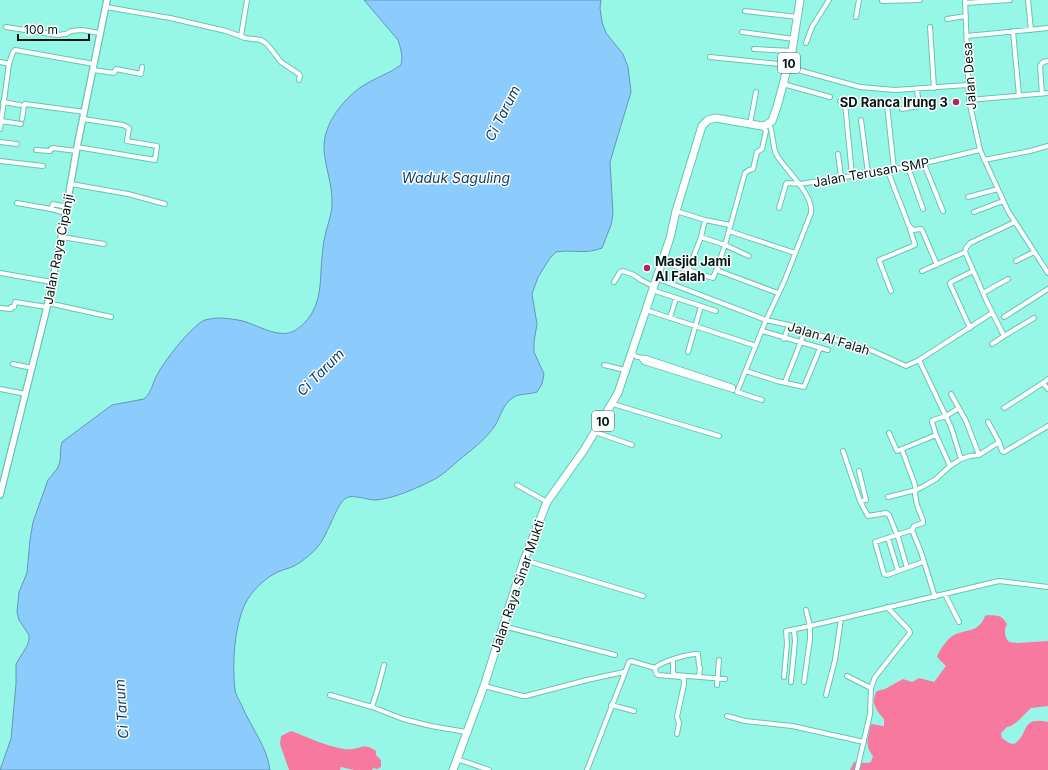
<svg xmlns="http://www.w3.org/2000/svg" width="1048" height="770" viewBox="0 0 1048 770" font-family="Inter,sans-serif">
<style>
.forest{fill:#f779a0}
.water{fill:#8cccfd;stroke:#6296b7}
.lines{fill:none;stroke-linecap:round;stroke-linejoin:round}
.street-casing{stroke:#65c5b5;stroke-width:6}
.secondary-casing{stroke:#65c5b5;stroke-width:8}
.highway-casing{stroke:#65c5b5;stroke-width:9}
.street{stroke:#fff;stroke-width:4}
.secondary{stroke:#fff;stroke-width:5.5}
.highway{stroke:#fff;stroke-width:7}
.poi-dot{fill:#b1245e;stroke:#fff;stroke-width:1.5}
.labels{text-anchor:middle;dominant-baseline:central;stroke-width:3;stroke-linejoin:round;paint-order:stroke}
.shield{fill:#fff;stroke:#4c5d5a;stroke-width:1}
.shield-label{font-size:12px;font-weight:bold;fill:#001713}
.street-label{font-size:13px;fill:#001713;stroke:#fff}
.poi-label{font-size:13px;font-weight:bold;fill:#001713;stroke:#fff;text-anchor:end}
.water-label{font-size:14px;font-style:italic;fill:#104161;stroke:#fff}
</style>
<rect width="100%" height="100%" fill="#97f7e7"/>
<path class="forest" d="M987 615C998 616 1001 614 1007 624 1004 631 1004 636 1009 642L1017 643 1048 641V706L1031 708 1018 721 1011 726 1007 727 1001 733 1002 738 1009 743 1014 744C1030 735 1019 716 1048 722V770H850L854 762 867 763 871 762 873 756C864 745 868 737 871 724L884 726V719C876 710 870 702 877 691L885 689 903 679 912 682 919 678 934 682 946 666 937 657C939 650 948 638 954 635 966 629 979 633 985 616Z
M291 731C308 737 325 746 344 749 360 751 362 741 376 751V755L381 760V767L377 769 373 768 372 770H354L341 767 340 770H289L280 744 281 736Z"/>
<path class="water" d="M364 0H601L600 8 602 22 606 33 623 54 628 67 631 92 610 162 613 214 611 225 602 248C584 255 573 249 556 252L550 258 538 277 532 294 537 324 534 342V352L544 374 542 384 537 392C531 394 518 394 514 397 502 404 501 417 494 427 484 441 471 450 459 460 451 467 444 474 435 479 417 488 396 498 376 500 367 500 353 494 346 498 337 503 328 534 319 545 313 553 303 561 294 566 288 569 280 570 274 574 263 580 251 592 245 604 234 627 232 665 235 690 236 695 239 700 241 704 250 726 267 746 270 770H0L11 739 16 684V664L27 646 29 640V635L19 620 17 612 19 592 27 573 30 540 33 522 48 480 57 469 60 462 61 446 62 442 112 405 144 399C152 392 152 384 157 375 165 360 187 332 201 322 205 319 211 319 216 318 225 318 234 319 243 321 257 325 274 336 289 333 299 330 307 321 312 313 322 296 320 276 322 257 323 250 323 243 325 236 327 225 332 215 332 204 333 184 324 165 324 147 324 123 343 100 361 87 374 78 389 74 401 65 403 56 401 49 398 40Z"/>
<g class="lines">
<g class="street-casing">
<path id="street" d="M965 0 969 100 980 150 1008 211 1048 273
M1028 0 1031 30
M882 1 920 0
M965 3 1010 0
M106 7 170 18 226 31 245 38 261 40 267 44 281 62 299 74 300 76 299 80
M745 11 798 17
M856 17 859 0
M947 19 966 16
M6 27 57 35 66 34 71 31 82 30 100 33
M930 27 934 88
M1013 31 1019 96
M742 32 794 39
M241 36 247 0
M967 36 1048 28
M806 43 812 27 829 0
M754 49 792 51
M710 57 788 65
M0 62 9 64 0 129
M9 64 13 52 15 50 94 64
M787 67 860 87 895 90 967 85
M93 70 114 73 116 69 141 74 142 67
M783 84 830 97
M1042 94 1040 66 1043 62 1048 61
M969 100 1048 93
M840 101 845 103 852 175
M3 102 20 105
M887 105 894 169
M902 109 919 106 917 89
M22 119 24 105 25 104 85 112
M861 120 868 173
M1 121 21 124
M750 124 756 92
M0 142 17 144
M77 147 155 160 157 146 127 141 129 128 123 125 83 119
M36 150 50 151 52 148 77 151
M838 154 841 177
M984 160 1030 151 1048 146
M0 161 43 166
M924 164 943 211
M908 167 923 209
M887 169 909 226 913 230 921 229 922 230 937 265
M71 184 128 194 165 204
M968 197 998 189
M17 203 51 209 53 204 67 207
M779 208 786 184 787 183 800 184 908 167 980 150
M51 209 66 213
M676 211 705 220 730 225
M974 212 1003 201
M1015 222 970 243 966 248 965 252 987 302 1004 336 1034 318
M729 231 795 253
M62 237 104 244
M701 237 725 245 749 256
M1016 261 1034 252
M662 262 713 278 717 268 719 271 778 293
M717 268 725 245 745 173 749 170 753 169 757 152 762 149 766 131 762 126
M688 271 701 237 705 220
M922 271 965 252
M0 273 52 282
M656 278 766 320 789 325 815 334 873 351 906 366 919 360 992 313
M614 282 620 272 623 271 634 275 641 280 653 286
M652 290 716 311
M891 291 879 260 915 245 910 229
M983 293 1008 279
M48 303 111 317
M0 308 11 309V307H14L15 302 47 307
M646 310 756 346
M1004 317 1048 289
M670 318 676 298
M970 328 950 284V283L953 281 973 271
M762 331 828 350
M784 339 789 325
M992 344 1004 336
M631 352 637 357 646 358 733 387V390L644 362 641 358
M688 352 701 306
M919 360 951 427 961 459
M13 364 32 368
M604 365 625 370
M746 371 777 381 804 387 820 348
M1048 379 1043 383 1048 389
M785 382 805 331
M0 389 26 394
M951 394 966 421 979 455
M762 400 737 392 766 320 784 282 811 213C814 194 785 170 776 154 773 148 773 132 769 123
M613 404 719 436
M1004 408 1043 383
M988 422 999 442
M595 432 632 445
M889 433 897 451 936 435 950 466
M936 435 932 422 933 420 946 416 959 408
M902 450 914 482 916 490 915 494 917 505 923 520V523L914 526 912 530 921 552 935 597
M843 451 860 501 866 500 859 471
M517 485 547 502
M888 497 916 490 924 486 936 479 950 466 961 459 970 456 979 455 999 442 1002 451 1004 452 1048 426
M860 501 868 516 886 513 889 515 898 537 907 568
M912 530 875 542 884 574 887 575 923 562
M888 538 898 571
M524 560 643 596
M945 594 959 622
M806 610 810 626 999 581 1048 587
M503 626 615 655
M673 660V673L675 675 725 679
M847 676 871 688
M784 677 787 643 786 631 810 626V639L804 682
M791 682 795 641 794 630
M717 685 719 660
M484 686 523 696H526L587 680 624 672
M330 695 372 707 378 688 384 665
M826 695 835 660 841 619
M611 705 634 711
M372 707 403 719 431 726 466 732
M727 716 745 721 792 726 864 742
M677 734 679 723 677 717 684 684V679L681 677 658 675 656 673 655 668C660 662 690 653 698 654L699 666 700 668 699 676
M457 759 489 770
M587 770 629 662 631 661 655 668
M857 770 870 714 871 688 875 677 910 633 909 630 887 607"/>
</g>
<g class="secondary-casing">
<path id="secondary" d="M0 495 47 307 61 239 77 147 107 0"/>
</g>
<g class="highway-casing">
<path id="highway" d="M453 770 484 686 524 560 547 502 584 450 618 393 670 238 676 211 702 126 708 120 716 118 762 126 766 125 772 121 777 107 792 51 800 0"/>
</g>
<use href="#street" class="street"/>
<use href="#secondary" class="secondary"/>
<use href="#highway" class="highway"/>
</g>
<g class="poi-dot">
<circle cx="956" cy="102" r="4"/>
<circle cx="647" cy="268" r="4"/>
</g>
<g class="labels">
<g class="shield">
<rect x="778" y="53" width="22" height="20" rx="3"/>
<rect x="592" y="411" width="22" height="20" rx="3"/>
</g>
<g class="shield-label">
<text x="789" y="63">10</text>
<text x="603" y="421">10</text>
</g>
<g class="street-label">
<text transform="translate(969 76) rotate(-94)">Jalan Desa</text>
<text transform="translate(871 172) rotate(-10)">Jalan Terusan SMP</text>
<text transform="translate(58 249) rotate(-79)">Jalan Raya Cipanji</text>
<text transform="translate(829 338) rotate(17)">Jalan Al Falah</text>
<text transform="translate(517 586) rotate(-71)">Jalan Raya Sinar Mukti</text>
</g>
<g class="poi-label">
<text x="948" y="102">SD Ranca Irung 3</text>
<text x="655" y="261" text-anchor="start">Masjid Jami<tspan x="655" dy="15">Al Falah</tspan></text>
</g>
<g class="water-label">
<text transform="translate(502 113) rotate(-63)">Ci Tarum</text>
<text x="456" y="177">Waduk Saguling</text>
<text transform="translate(320 372) rotate(-45)">Ci Tarum</text>
<text transform="translate(121 709) rotate(-94)">Ci Tarum</text>
</g>
</g>
<path d="M18 34v6h71v-6" fill="none" stroke="#001713" stroke-width="2"/>
<text x="24" y="34" font-size="12" fill="#001713" stroke="#ffffff" stroke-width="3" paint-order="stroke">100 m</text>
</svg>
